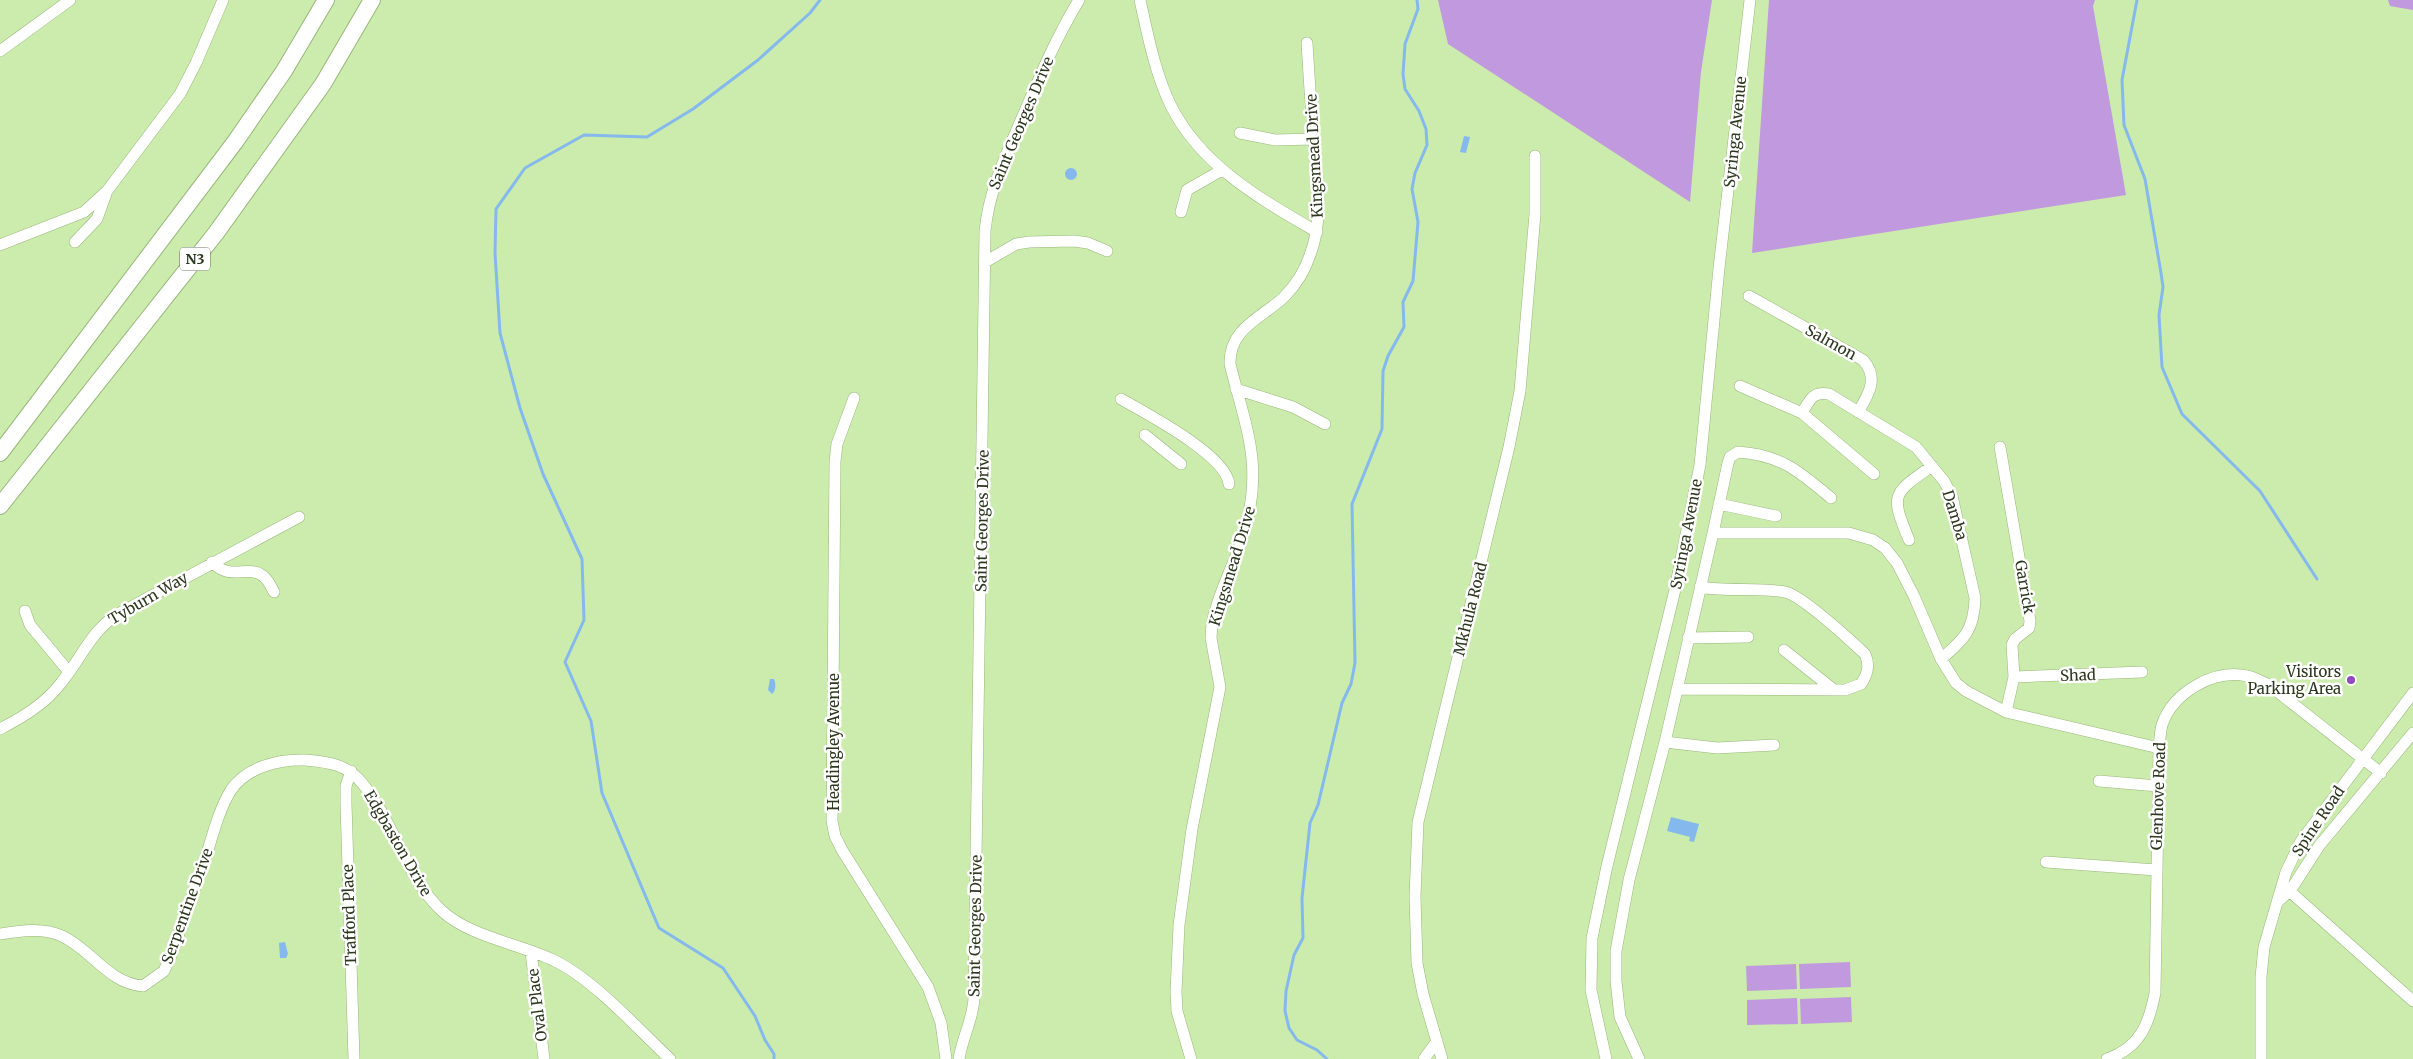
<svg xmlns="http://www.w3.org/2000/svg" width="2413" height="1059" viewBox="0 0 2413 1059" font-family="Merriweather,serif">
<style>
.green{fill:#c199de}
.water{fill:#85b9ee}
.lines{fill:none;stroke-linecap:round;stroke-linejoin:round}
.stream{stroke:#85b9ee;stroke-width:3}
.minor-casing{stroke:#98b779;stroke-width:12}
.highway-casing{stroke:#98b779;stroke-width:18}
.minor{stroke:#fff;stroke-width:11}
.highway{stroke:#fff;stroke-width:16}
.poi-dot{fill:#914abd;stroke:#fff;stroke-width:2}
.labels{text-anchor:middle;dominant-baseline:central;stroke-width:5;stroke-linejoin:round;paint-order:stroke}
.shield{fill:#fff;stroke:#6b7462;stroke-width:1}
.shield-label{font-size:14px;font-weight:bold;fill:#2b381e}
.street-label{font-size:15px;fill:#2b381e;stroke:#fff}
.poi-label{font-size:15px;fill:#2b381e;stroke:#fff;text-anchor:end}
</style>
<rect width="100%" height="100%" fill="#cbecac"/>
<path class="green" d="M1438 0H1712L1701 72 1690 202 1448 44Z
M1769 0H2095L2093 6 2126 195 1752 253Z
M2388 0H2413V10L2390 6Z
M1850 962 1851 987 1800 989 1799 964Z
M1796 964 1797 989 1747 991 1746 966Z
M1851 997 1852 1022 1801 1024 1800 999Z
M1797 998 1798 1024 1747 1025V1000Z"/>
<path class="water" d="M1464 136 1470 137 1466 153 1460 152Z
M1065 174a6 6 0 1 1 12 0a6 6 0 1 1-12 0Z
M770 679H774C776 683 776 691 772 694L768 690Z
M1671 817 1699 824 1694 842 1689 841 1690 837 1667 831Z
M285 942 288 954 286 958H280L279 943Z"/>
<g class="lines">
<path class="stream" d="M2137 0 2122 80 2124 125 2145 179 2161 273 2163 287 2159 315 2162 367 2182 414 2260 491 2317 579
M774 1059V1054L765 1040 755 1016 723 968 659 928 602 793 591 721 565 662 584 620 582 559 543 474 520 408 500 333 495 253 496 209 525 168 584 135 647 137 693 109 758 60 810 13 820 0
M1327 1059 1317 1050 1297 1040 1289 1028 1285 1011 1286 991 1294 955 1303 938 1302 898 1310 823 1318 805 1342 703 1351 684 1355 663 1352 504 1382 429 1383 371 1388 356 1404 327 1403 302 1413 281 1418 222 1412 189 1415 173 1427 145 1426 129 1419 111 1405 89 1403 74 1405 44 1418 9 1417 0"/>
<g class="minor-casing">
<path id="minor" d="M1140 0C1148 36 1155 73 1171 106 1202 167 1261 199 1317 232
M0 51 70 0
M1240 133 1275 140 1313 139
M1181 212 1187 190 1222 170
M75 242 97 219 106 194
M0 245 84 212 107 191 180 94 196 63 223 0
M985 262 1016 244 1029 242 1074 241 1088 243 1107 251
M1749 296 1863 360C1879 378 1869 394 1858 412
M1740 386 1802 413
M1236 389 1293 407 1325 424
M854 398 837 444 835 461 832 821 835 836 842 850 928 987 941 1023 946 1059
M1121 399C1147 414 1226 455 1229 484
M1145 435 1181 464
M2000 447 2030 621 2029 628 2015 639 2012 645 2014 677 2006 712
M1874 474 1802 413C1810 400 1812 391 1829 394L1916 447 1944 481 1952 496 1975 598C1974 631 1964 639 1941 659
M1831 498C1799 471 1781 455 1738 452L1730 457 1728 463 1713 533H1849L1873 540 1885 548 1897 563 1914 596 1941 659 1956 683 1966 691 2006 712 2159 748
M1719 504 1776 516
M1909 540C1890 494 1892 494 1932 466
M212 562C231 582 248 564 263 576 268 579 271 587 274 592
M25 611 30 625 69 672
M1688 638 1748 637
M1784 650 1834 690
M2014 677 2142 672
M1677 689 1845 690 1861 684C1868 674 1870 665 1865 654 1851 641 1801 595 1785 592 1759 587 1728 592 1700 587
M0 729C23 717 45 704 61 683 81 659 89 634 116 615L299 517
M1665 742 1717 748 1774 745
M351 771 346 786V804L354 1059
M2099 781 2158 786
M2046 862 2156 870
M2285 887 2413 1001
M2277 902 2290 891 2319 846 2413 733
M0 934C19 931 43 927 62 936 92 950 108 983 143 986L164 971 172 953C184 919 196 884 208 850 214 830 220 808 231 790 247 767 279 759 305 760 328 762 347 764 362 783 394 821 405 877 442 911 470 937 521 944 555 961 593 979 638 1029 670 1059
M531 952 544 1059
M959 1059C962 1038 973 1020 974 998L985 231C989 190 1006 155 1022 118 1039 78 1056 38 1079 0
M1191 1059 1177 1011 1176 992 1179 925 1192 829 1220 687 1211 638 1212 624C1218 592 1235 564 1244 533 1264 465 1246 429 1230 364 1229 328 1262 318 1284 297 1296 285 1305 270 1310 255 1324 219 1317 179 1314 142 1311 109 1309 76 1307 43
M1424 1059 1437 1041
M1442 1059 1423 994 1417 963 1415 896 1418 822 1509 447 1520 391 1535 214V156
M1606 1059 1591 990 1592 938 1607 866 1674 594 1700 465 1719 268 1750 0
M1639 1059 1620 1017 1616 981V951L1629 880 1665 742 1713 533
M2107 1059C2140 1048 2149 1024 2155 993L2159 748C2160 741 2160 732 2162 725 2173 692 2214 669 2247 676 2254 677 2262 682 2269 685L2381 773
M2261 1059V977L2264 947 2286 872 2301 841 2413 693"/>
</g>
<g class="highway-casing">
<path id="highway" d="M0 453 235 142 284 71 326 0
M0 506 216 233 323 84 372 0"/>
</g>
<use href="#minor" class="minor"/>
<use href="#highway" class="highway"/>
</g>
<circle class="poi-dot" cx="2351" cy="680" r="5"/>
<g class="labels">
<rect class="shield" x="180" y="247.5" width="30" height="23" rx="4"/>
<g class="shield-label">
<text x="195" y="259">N3</text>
</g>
<g class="street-label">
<text transform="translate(1021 123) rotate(-67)">Saint Georges Drive</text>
<text transform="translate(1735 132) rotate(-84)">Syringa Avenue</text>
<text transform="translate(1314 156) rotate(-93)">Kingsmead Drive</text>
<text transform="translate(1831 342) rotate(29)">Salmon</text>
<text transform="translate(1955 515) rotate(73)">Damba</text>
<text transform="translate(982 521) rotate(-89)">Saint Georges Drive</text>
<text transform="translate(1686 534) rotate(-79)">Syringa Avenue</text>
<text transform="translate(1232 566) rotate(-73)">Kingsmead Drive</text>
<text transform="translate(2025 587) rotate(80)">Garrick</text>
<text transform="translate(148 598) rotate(-30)">Tyburn Way</text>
<text transform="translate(1470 609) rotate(-76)">Mkhula Road</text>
<text transform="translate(2078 675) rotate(-2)">Shad</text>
<text transform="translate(833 742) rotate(-90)">Headingley Avenue</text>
<text transform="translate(2158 796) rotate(-88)">Glenhove Road</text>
<text transform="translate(2318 821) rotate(-56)">Spine Road</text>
<text transform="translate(398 843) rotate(60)">Edgbaston Drive</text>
<text transform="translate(187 906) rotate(-70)">Serpentine Drive</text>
<text transform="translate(349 915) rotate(-92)">Trafford Place</text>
<text transform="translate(975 926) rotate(-89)">Saint Georges Drive</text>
<text transform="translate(537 1005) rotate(-97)">Oval Place</text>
</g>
<g class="poi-label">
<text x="2341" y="671">Visitors<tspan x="2341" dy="17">Parking Area</tspan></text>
</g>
</g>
</svg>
